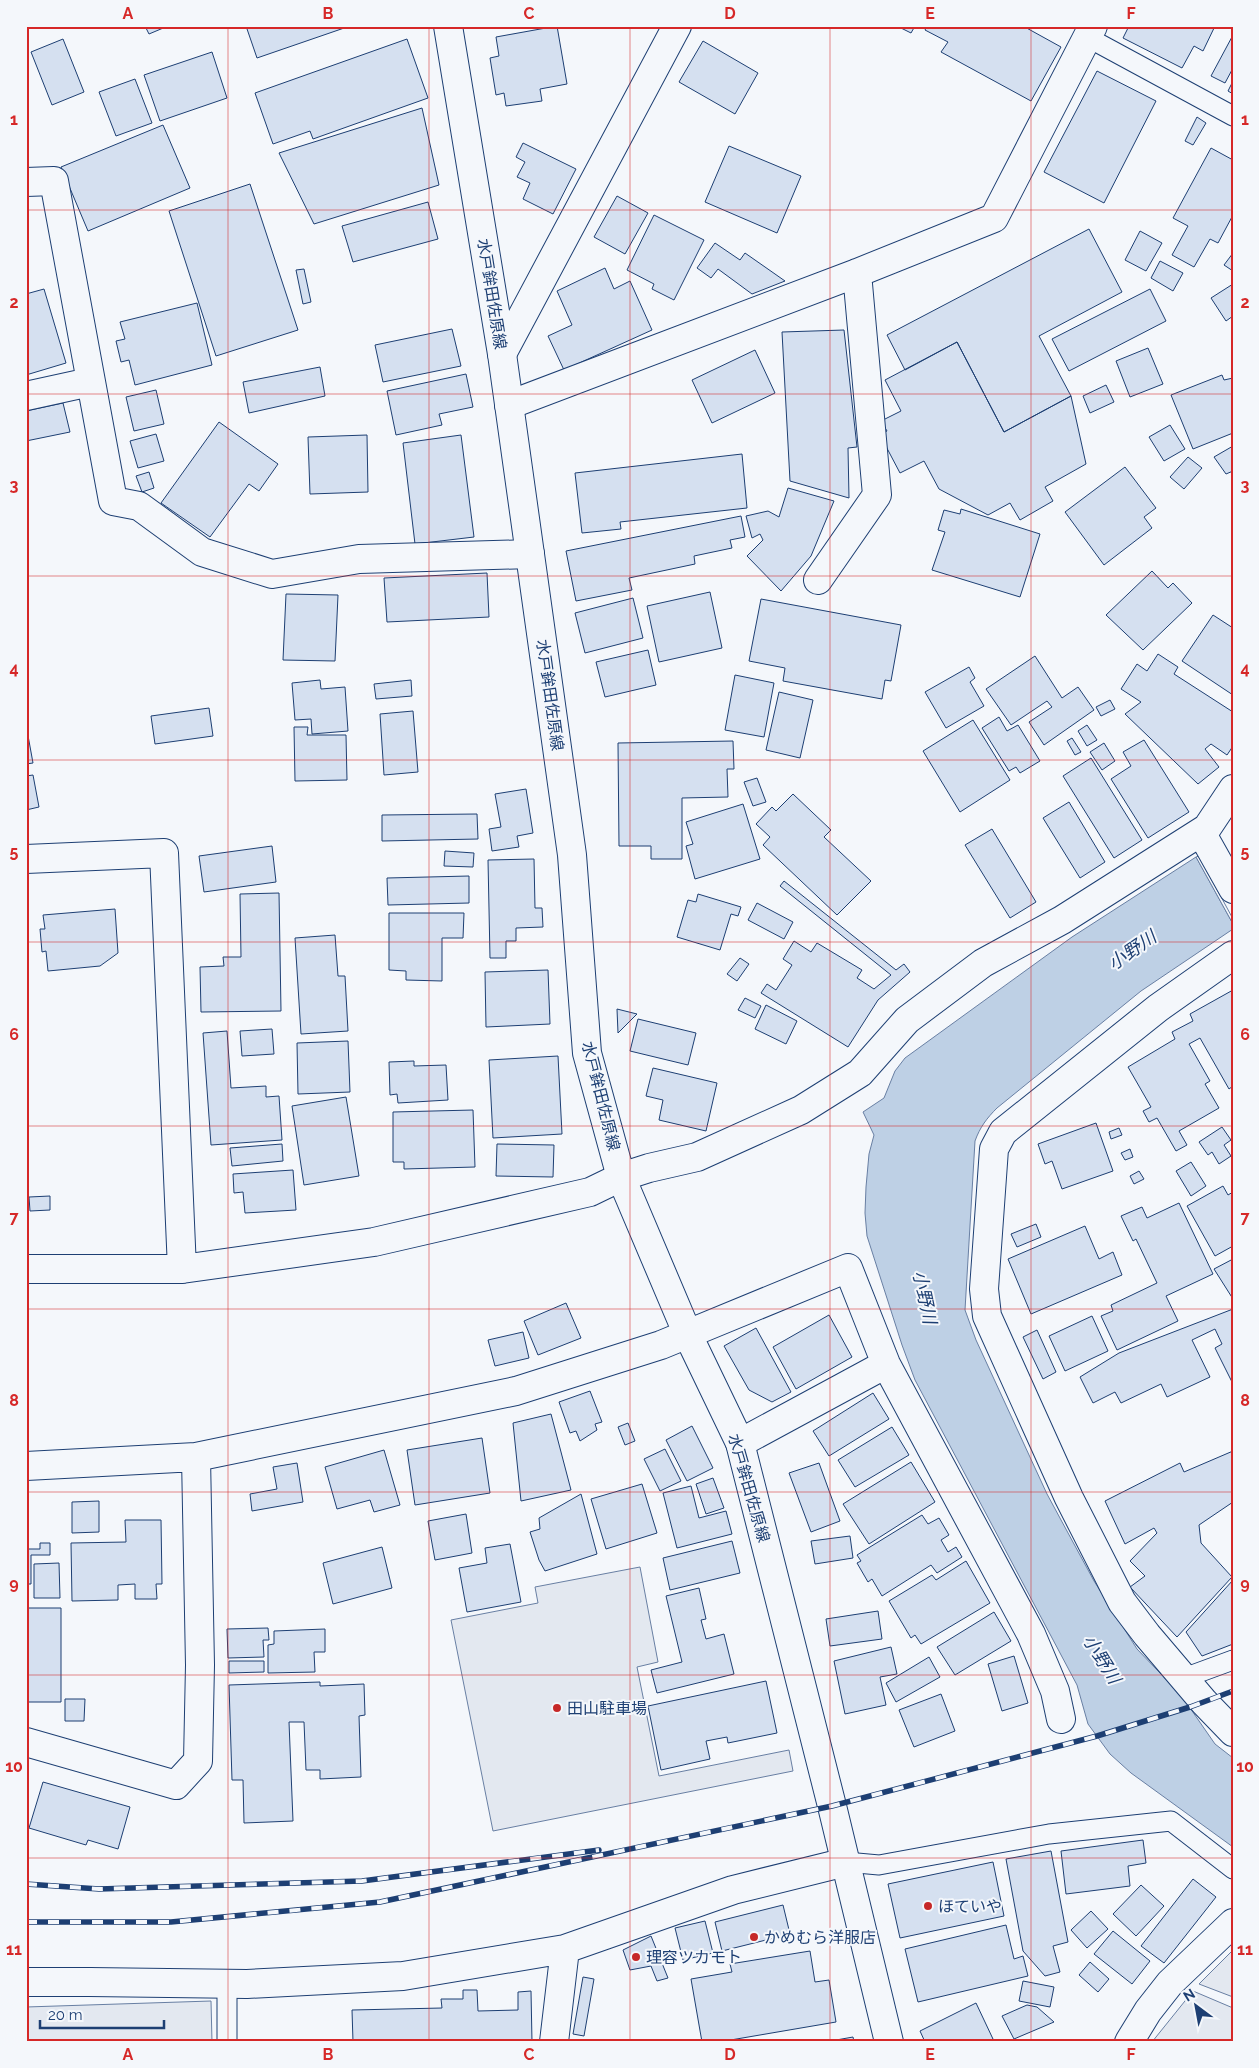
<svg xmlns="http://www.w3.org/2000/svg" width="1259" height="2068" viewBox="0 0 1259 2068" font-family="Raleway,'Noto Sans JP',sans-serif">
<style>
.parking{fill:#e3e8f0;stroke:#687fa3}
.water{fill:#bed0e5;stroke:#687fa3}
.pier{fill:#f4f7fb;stroke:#687fa3}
.building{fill:#d5e0f0;stroke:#1d3f73}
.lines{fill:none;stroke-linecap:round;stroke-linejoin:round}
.service-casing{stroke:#1d3f73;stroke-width:21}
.pedestrian-casing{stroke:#1d3f73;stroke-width:30}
.minor-casing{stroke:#1d3f73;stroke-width:30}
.primary-casing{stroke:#1d3f73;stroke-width:30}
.service{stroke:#f4f7fb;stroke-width:19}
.pedestrian{stroke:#f4f7fb;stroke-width:28}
.minor{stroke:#f4f7fb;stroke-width:28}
.primary{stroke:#f4f7fb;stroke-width:28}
.rail-casing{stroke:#1d3f73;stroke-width:5.5}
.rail{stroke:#f4f7fb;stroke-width:4;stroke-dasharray:11;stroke-linecap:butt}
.grid{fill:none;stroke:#d62828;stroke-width:1;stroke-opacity:0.55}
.poi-dot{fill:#c62828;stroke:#f4f7fb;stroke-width:2}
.labels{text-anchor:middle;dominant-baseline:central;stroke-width:4;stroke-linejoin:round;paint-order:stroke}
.street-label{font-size:16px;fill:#1d3f73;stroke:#f4f7fb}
.poi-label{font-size:16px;fill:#1d3f73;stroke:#f4f7fb;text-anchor:start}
.water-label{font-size:18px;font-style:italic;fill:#1d3f73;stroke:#f4f7fb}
.neatline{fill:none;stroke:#d62828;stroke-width:2}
.grid-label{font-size:16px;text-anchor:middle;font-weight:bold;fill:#d62828}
</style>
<rect width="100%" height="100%" fill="#f4f7fb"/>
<path class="parking" d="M640 1567 658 1662 637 1667 659 1776 789 1750 793 1771 493 1831 451 1620 538 1603 535 1587Z
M1233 1950V1997L1199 1984Z
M1193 1991 1233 2008V2042H1152Z
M211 2001 212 2042H26V2007Z"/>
<path class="water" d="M1196 857 1233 924V929L1141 991 997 1108C987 1118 980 1127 975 1141L965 1310 976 1340 1047 1494 1094 1581 1137 1649 1181 1695 1215 1744 1233 1758V1847L1131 1773 1110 1754 1088 1724 1077 1685 915 1380 902 1345 867 1236 865 1213 866 1187 869 1154 874 1135 863 1112 884 1098 895 1071 905 1058 1072 937Z"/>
<path class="pier" d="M1199 856 1233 919V924L1196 857Z"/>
<path class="building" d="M145 26H168L149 34Z
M246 26H350L257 58Z
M557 26 567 84 540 89 542 101 506 106 504 93 496 95 490 58 499 56 496 37Z
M897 26H915L911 33Z
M927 26H1023L1061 47 1031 101 941 52 948 42 925 30Z
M1129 26H1215L1203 51 1194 46 1182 68 1123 38Z
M1233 35V68L1225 83 1211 76Z
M63 39 84 92 52 105 31 52Z
M407 39 428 98 313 139 310 131 273 144 255 93Z
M703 41 758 73 735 114 679 82Z
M212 52 227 98 160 121 144 75Z
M1097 71 1156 101 1104 203 1044 172Z
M135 79 152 123 116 136 99 92Z
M1233 81V94L1228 91Z
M422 108 439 185 314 224 279 153Z
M1197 117 1206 123 1193 145 1185 141Z
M163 125 190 188 88 231 61 167Z
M523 143 576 169 553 214 523 199 530 183 517 177 525 162 516 157Z
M729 146 801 176 777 233 705 202Z
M1211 148 1233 160V215L1218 243 1210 239 1194 267 1172 255 1188 226 1173 218Z
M250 184 298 330 216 356 169 211Z
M617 196 648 213 625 254 594 237Z
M428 202 438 239 353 262 342 226Z
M26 213H28V265H26Z
M654 215 704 240 674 300 652 289 654 284 627 270Z
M1089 229 1122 292 1039 336 1071 396 1004 432 957 342 905 370 887 335Z
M1140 231 1162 243 1146 271 1125 260Z
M715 243 740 260 745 253 785 281 752 294 718 269 711 278 697 268Z
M1233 253V271L1224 265Z
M1160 261 1183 273 1173 291 1151 278Z
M605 268 614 289 630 281 652 330 564 370 548 336 572 325 557 291Z
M304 269 311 302 303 304 296 270Z
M1233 284V316L1226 321 1211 298Z
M44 289 66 363 26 375V294Z
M1150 289 1166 321 1069 371 1052 339Z
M197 303 212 365 135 385 129 360 121 362 116 341 125 339 120 322Z
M452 329 461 366 383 382 375 345Z
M844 330 857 447 848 448 849 498 790 481 782 332Z
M957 342 1004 432 1071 396 1086 464 1045 487 1053 501 1020 520 1010 503 988 515 939 489 924 461 900 473 880 435 887 431 881 421 901 411 885 380Z
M1148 348 1163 384 1130 397 1116 361Z
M755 350 775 393 712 423 692 380Z
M320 367 325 396 249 413 243 382Z
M466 374 473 407 439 414 442 425 396 435 387 391Z
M1222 375 1224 380 1233 378V433L1193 449 1171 395Z
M1106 385 1114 402 1090 413 1083 396Z
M156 390 164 424 134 431 126 397Z
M63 403 70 432 26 441V411Z
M219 422 278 464 259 491 249 484 210 537 161 503Z
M1170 425 1185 449 1164 461 1149 437Z
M156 434 164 461 138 468 130 441Z
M367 435 368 492 310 494 308 437Z
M461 435 474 537 415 544 403 443Z
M1233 446V471L1226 474 1214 457Z
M742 454 747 508 620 522 621 529 582 533 575 473Z
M1188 457 1202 468 1184 489 1170 477Z
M1125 467 1156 508 1144 517 1152 528 1104 565 1065 512Z
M149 472 154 488 142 492 136 476Z
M788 488 834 501 811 556 781 591 747 556 763 540 760 534 752 538 746 516 768 511 779 517Z
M961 509 1040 534 1020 597 932 570 945 532 938 530 944 510 960 514Z
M741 516 745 537 730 540 732 548 694 556 695 564 629 578 632 590 576 601 566 551Z
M1152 571 1168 588 1173 583 1192 603 1143 650 1106 615Z
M487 573 489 617 387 622 384 578Z
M710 592 722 648 659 662 647 606Z
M286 594 338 595 335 661 283 660Z
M633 598 643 638 585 653 575 613Z
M761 599 901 625 891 681 885 680 882 699 783 681 785 668 749 661Z
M1213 615 1233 628V695L1182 661Z
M648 650 656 685 605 697 596 662Z
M1158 654 1178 667 1174 674 1233 712V746L1227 755 1211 744 1205 749 1219 767 1198 784 1125 714 1141 702 1121 689 1137 664 1147 671Z
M1035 656 1062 698 1078 687 1094 710 1044 745 1029 722 1052 707 1047 701 1011 725 986 689Z
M969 667 975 678 970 682 984 706 946 728 925 692Z
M735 675 774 683 764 737 725 730Z
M320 680 321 689 345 687 348 731 312 734 311 719 295 720 292 683Z
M411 680 412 696 376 699 374 684Z
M779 692 813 700 800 758 766 750Z
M1110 700 1115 709 1101 716 1096 707Z
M209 708 213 736 155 744 151 716Z
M413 711 418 772 384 775 380 714Z
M999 717 1007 731 1018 725 1040 761 1020 773 1016 767 1009 771 982 728Z
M973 720 1010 780 960 812 923 751Z
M1087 725 1097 740 1087 746 1078 731Z
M294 727H308L307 735H346L347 780 295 781Z
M27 730 33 763 26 764V730Z
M1072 738 1081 752 1075 755 1067 741Z
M1144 740 1189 812 1148 838 1111 779 1131 766 1123 752Z
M733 741 734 769H727L728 797 682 798V859H651V846H619L618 743Z
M1104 743 1115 761 1102 770 1090 752Z
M1091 758 1142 840 1114 858 1063 776Z
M33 775 39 807 26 810V776Z
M757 778 766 802 753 806 744 782Z
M526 789 533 833 517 836 519 847 492 851 489 829 501 827 495 794Z
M793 794 831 830 824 837 871 881 837 915 763 845 770 837 756 824 772 807 776 811Z
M1069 802 1105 862 1080 878 1043 818Z
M743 804 760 859 695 879 686 846 693 844 686 822Z
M477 814 478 839 382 841V815Z
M992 829 1036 902 1010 918 965 845Z
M272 846 276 882 204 892 199 856Z
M445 851 474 853 473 867 444 866Z
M534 859 535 908H542L543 927 516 928V941H506V958H490L488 860Z
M469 876V903L388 905 387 878Z
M784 881 896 970 904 964 910 972 878 1000 848 1047 761 993 767 984 776 990 792 965 783 959 794 941 811 952 817 943 862 970 857 978 874 989 891 975 780 886Z
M279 893 281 1011 201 1012 200 967 224 966 223 957H241L240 894Z
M698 894 741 907 738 916 731 914 720 950 677 937 688 900 696 902Z
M757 903 793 922 784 939 748 920Z
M115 909 118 953 100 966 48 971 46 951 42 952 40 929H45L43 915Z
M389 913H464L463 938H442V981L406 980V971L389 970Z
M335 935 338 976H345L348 1031 301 1034 295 938Z
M740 958 749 964 737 981 727 974Z
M548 970 550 1024 486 1027 485 972Z
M1233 990V1086L1229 1089 1200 1038 1189 1044 1210 1081 1205 1084 1219 1108 1179 1131 1187 1145 1176 1151 1157 1118 1149 1122 1143 1111 1151 1107 1128 1067 1175 1039 1172 1032 1193 1021 1190 1014Z
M745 998 761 1006 755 1018 738 1010Z
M766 1005 797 1021 786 1044 755 1029Z
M617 1009 637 1014 618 1033Z
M638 1019 696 1033 688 1065 630 1051Z
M272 1029 274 1054 242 1056 240 1031Z
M227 1031 231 1088 266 1086V1097L279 1096 282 1140 211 1145 203 1033Z
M348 1041 350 1092 298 1094 297 1043Z
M558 1056 562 1134 493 1138 489 1060Z
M414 1061V1066L446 1065 448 1100 398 1103 397 1094 390 1095 389 1062Z
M653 1068 717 1083 706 1131 659 1120 663 1100 646 1096Z
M346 1097 359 1176 304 1185 292 1106Z
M473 1110 475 1167 404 1169V1162H393V1112Z
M1096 1123 1113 1171 1062 1189 1052 1161 1045 1164 1038 1144Z
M1222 1127 1231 1140 1224 1145 1231 1156 1219 1164 1212 1152 1208 1155 1199 1142Z
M1119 1128 1122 1135 1111 1139 1109 1132Z
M282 1144 283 1161 232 1166 230 1148Z
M497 1144 554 1145 553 1177 496 1176Z
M1130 1149 1133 1157 1125 1160 1121 1153Z
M1191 1162 1206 1186 1191 1196 1176 1171Z
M293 1170 296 1210 245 1213 243 1192 234 1193 233 1174Z
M1139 1171 1144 1179 1134 1184 1130 1176Z
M1223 1186 1228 1195 1233 1192V1246L1215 1256 1187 1206Z
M50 1196V1210L30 1211 29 1197Z
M1179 1203 1213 1274 1166 1296 1178 1321 1117 1350 1101 1316 1113 1311 1111 1305 1157 1283 1136 1239 1133 1241 1121 1216 1142 1207 1147 1218Z
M1036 1224 1041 1237 1017 1247 1011 1234Z
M1085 1226 1099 1259 1113 1252 1122 1275 1031 1314 1008 1259Z
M1233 1259V1299L1214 1269Z
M566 1303 581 1338 538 1355 524 1321Z
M1233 1309V1384L1215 1348 1222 1344 1215 1329 1192 1340 1210 1377 1167 1397 1161 1384 1121 1403 1115 1392 1093 1403 1080 1377 1119 1353Z
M829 1315 852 1357 796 1389 773 1347Z
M1092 1316 1108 1351 1065 1371 1049 1336Z
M756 1328 791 1392 772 1402 749 1390 724 1346Z
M1037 1330 1056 1372 1043 1379 1023 1337Z
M523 1332 529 1358 495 1366 488 1340Z
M590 1391 602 1422 595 1424 597 1430 580 1441 576 1431 570 1433 559 1402Z
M873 1393 889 1419 829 1456 813 1431Z
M551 1414 571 1490 521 1501 513 1423Z
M628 1423 635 1441 625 1445 618 1427Z
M692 1426 713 1468 687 1481 666 1440Z
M892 1427 909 1455 855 1487 838 1460Z
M482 1438 490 1493 415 1505 407 1450Z
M665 1449 681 1481 660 1491 644 1459Z
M384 1450 400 1505 374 1512 370 1500 337 1509 325 1467Z
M1233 1451V1502L1199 1525 1201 1543 1232 1577 1177 1637 1130 1587 1145 1576 1130 1561 1157 1533 1154 1528 1125 1544 1105 1501 1180 1463 1184 1472Z
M911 1462 935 1502 869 1544 843 1504Z
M297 1463 303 1502 252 1511 250 1494 277 1489 273 1467Z
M819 1463 840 1521 811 1532 789 1473Z
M713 1478 724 1508 706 1514 696 1484Z
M642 1484 657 1533 606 1549 591 1499Z
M691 1486 699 1518 726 1511 732 1534 677 1548 663 1493Z
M581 1494 597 1554 545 1571 539 1560 530 1532 540 1529 539 1518Z
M99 1501V1532L72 1533V1502Z
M466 1514 472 1553 435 1560 428 1521Z
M922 1515 928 1524 939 1518 949 1535 941 1540 948 1552 956 1547 962 1557 937 1573 931 1565 882 1596 872 1579 868 1582 857 1563 861 1561 857 1555Z
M125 1520H161L162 1584H156L157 1599H135V1584L118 1585V1600L72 1601 71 1543 126 1542Z
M850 1536 853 1558 815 1564 811 1541Z
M732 1541 740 1573 670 1590 663 1558Z
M40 1543H50V1555H31V1584H26V1549H40Z
M510 1544 521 1602 467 1612 459 1568 487 1563 485 1548Z
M382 1547 392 1588 333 1604 323 1563Z
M966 1561 990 1603 921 1644 915 1635 911 1638 889 1601 932 1575 936 1580Z
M59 1563 60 1598H34V1564Z
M1233 1580V1644L1202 1656 1186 1632Z
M699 1588 706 1619 701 1620 706 1639 724 1634 734 1674 657 1693 651 1670 682 1662 666 1596Z
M27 1608H61V1702H26Z
M878 1611 882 1639 830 1646 826 1619Z
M994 1612 1011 1641 955 1675 937 1647Z
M268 1628 269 1640H263L264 1657 228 1658 227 1629Z
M325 1629V1652H314L315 1672 268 1673V1645L274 1644V1631Z
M891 1647 897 1674 880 1677 886 1705 845 1714 834 1661Z
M1014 1656 1028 1703 1002 1711 988 1664Z
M929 1657 940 1677 896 1702 886 1683Z
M229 1661H264V1672L229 1673Z
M766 1681 777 1733 728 1743 727 1737 706 1741 710 1759 661 1770 648 1706Z
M320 1682V1686L364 1684 365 1715 359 1716 361 1777 320 1779V1770H306L304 1722H289L293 1821 244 1823 243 1780H232L229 1685Z
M941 1694 955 1731 914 1747 899 1710Z
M65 1699H85L84 1721H65Z
M43 1782 130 1807 118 1849 88 1840 86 1845 29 1828Z
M1143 1840 1146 1863 1128 1866 1130 1886 1066 1894 1061 1851Z
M1051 1851 1068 1942 1053 1946 1060 1972 1045 1976 1023 1951 1006 1859Z
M993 1862 1004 1916 900 1938 888 1884Z
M1193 1879 1216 1897 1164 1963 1141 1946Z
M1141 1885 1164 1906 1136 1936 1113 1914Z
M783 1905 790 1934 722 1951 715 1922Z
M1091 1911 1108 1929 1087 1948 1071 1930Z
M705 1921 713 1953 683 1960 675 1928Z
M1006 1925 1014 1959 1023 1956 1028 1976 918 2002 905 1949Z
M1113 1931 1150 1961 1132 1984 1094 1954Z
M651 1936 668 1978 657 1981 651 1966 630 1970 623 1950Z
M810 1951 815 1982 829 1980 836 2022 719 2042H702L691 1979 732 1972 730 1964Z
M1090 1962 1109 1979 1098 1992 1079 1975Z
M583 1977 594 1979 584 2036 573 2034Z
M1023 1981 1054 1987 1050 2007 1019 2001Z
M463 1990H477L478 2011 518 2010V1992L531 1991 532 2042H353L352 2010 442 2008 441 1999H463Z
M976 2003 993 2039 988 2042H925L920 2031Z
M1027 2005 1037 2007 1054 2022 1014 2039 1002 2016Z
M853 2037 854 2042H825Z"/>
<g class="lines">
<g class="service-casing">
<path id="service" d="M1087 37 1233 116
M1184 1678 1233 1660
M846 1862 879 1865 1049 1834 1171 1821 1233 1869
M227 1983V2042"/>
</g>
<g class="pedestrian-casing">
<path id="pedestrian" d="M26 1982H89"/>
</g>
<g class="minor-casing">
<path id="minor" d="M26 182 54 181 113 501 139 506 202 552 272 574 359 559 530 554
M502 354 677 26
M26 396 90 382
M509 405 857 273 994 218 1093 26
M818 580 877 495 857 273
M1201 832 1233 889
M26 859 164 853 182 1269
M1233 955 1158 1008 1003 1132 994 1149 984 1289 987 1316 1069 1498 1122 1602 1147 1635 1204 1702 1233 1732
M26 1269H182L374 1242 590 1192 621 1177 649 1168 697 1157 801 1110 860 1073 907 1020 983 963 1062 920 1207 828 1233 789
M740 1443 886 1364
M26 1466 196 1457 516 1391 661 1345 848 1268 886 1364 1031 1634 1055 1691 1061 1719
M26 1742 176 1785 198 1761 200 1665 196 1457
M89 1982 247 1984 403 1976 565 1949 733 1890 846 1862
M554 2042 565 1949
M1129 2042 1148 2011 1170 1983 1233 1923"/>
</g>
<g class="primary-casing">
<path id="primary" d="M448 26 502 354 572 855 587 1053 621 1177 688 1335 740 1443 832 1806 889 2042"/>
</g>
<use href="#service" class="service"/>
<use href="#pedestrian" class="pedestrian"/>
<use href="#minor" class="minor"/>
<use href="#primary" class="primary"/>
<g class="rail-casing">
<path id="rail" d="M26 1884 99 1889 362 1881 599 1850
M26 1922H171L380 1902 832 1806 1097 1736 1190 1707 1233 1691"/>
</g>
<use href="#rail" class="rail"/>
</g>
<path class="grid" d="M228 26V2042M429 26V2042M630 26V2042M830 26V2042M1031 26V2042M26 210H1233M26 394H1233M26 576H1233M26 760H1233M26 942H1233M26 1126H1233M26 1309H1233M26 1492H1233M26 1675H1233M26 1858H1233"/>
<g class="poi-dot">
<circle cx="557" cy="1708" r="5"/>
<circle cx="928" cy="1906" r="5"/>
<circle cx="754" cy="1937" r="5"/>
<circle cx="636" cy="1957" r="5"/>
</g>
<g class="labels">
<g class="street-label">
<text transform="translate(492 294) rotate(81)">水戸鉾田佐原線</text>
<text transform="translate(550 695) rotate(82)">水戸鉾田佐原線</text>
<text transform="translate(601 1096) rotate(76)">水戸鉾田佐原線</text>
<text transform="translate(749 1488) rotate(74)">水戸鉾田佐原線</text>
</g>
<g class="poi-label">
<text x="567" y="1708">田山駐車場</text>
<text x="938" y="1906">ほていや</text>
<text x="764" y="1937">かめむら洋服店</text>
<text x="646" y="1957">理容ツカモト</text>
</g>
<g class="water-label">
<text transform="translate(1132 950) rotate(-35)">小野川</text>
<text transform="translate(925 1297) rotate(78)">小野川</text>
<text transform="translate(1102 1659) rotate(58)">小野川</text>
</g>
</g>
<rect width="1259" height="2068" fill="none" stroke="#f4f7fb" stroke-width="55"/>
<g transform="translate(1196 2006) rotate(328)" stroke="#f4f7fb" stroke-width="4" paint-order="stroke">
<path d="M0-4L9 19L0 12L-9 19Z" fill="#1d3f73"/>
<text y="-8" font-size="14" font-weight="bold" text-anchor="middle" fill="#1d3f73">N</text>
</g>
<path d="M40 2020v8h124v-8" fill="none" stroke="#1d3f73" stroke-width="2.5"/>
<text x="48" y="2020" font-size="15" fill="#1d3f73" stroke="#f4f7fb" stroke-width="4" paint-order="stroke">20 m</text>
<rect x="28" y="28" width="1204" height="2012" class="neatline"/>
<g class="grid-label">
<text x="128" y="19">A</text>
<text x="328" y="19">B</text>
<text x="529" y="19">C</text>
<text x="730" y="19">D</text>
<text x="930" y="19">E</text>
<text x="1131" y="19">F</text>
<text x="14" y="125">1</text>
<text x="1245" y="125">1</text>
<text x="14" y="308">2</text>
<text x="1245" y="308">2</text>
<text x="14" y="491">3</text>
<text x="1245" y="491">3</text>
<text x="14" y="674">4</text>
<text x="1245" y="674">4</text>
<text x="14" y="857">5</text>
<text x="1245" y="857">5</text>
<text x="14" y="1040">6</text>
<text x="1245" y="1040">6</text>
<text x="14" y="1223">7</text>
<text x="1245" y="1223">7</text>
<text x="14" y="1406">8</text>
<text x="1245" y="1406">8</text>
<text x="14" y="1589">9</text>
<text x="1245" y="1589">9</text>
<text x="14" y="1772">10</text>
<text x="1245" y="1772">10</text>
<text x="14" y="1955">11</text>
<text x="1245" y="1955">11</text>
<text x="128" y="2060">A</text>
<text x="328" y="2060">B</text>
<text x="529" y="2060">C</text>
<text x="730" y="2060">D</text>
<text x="930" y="2060">E</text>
<text x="1131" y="2060">F</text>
</g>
</svg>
